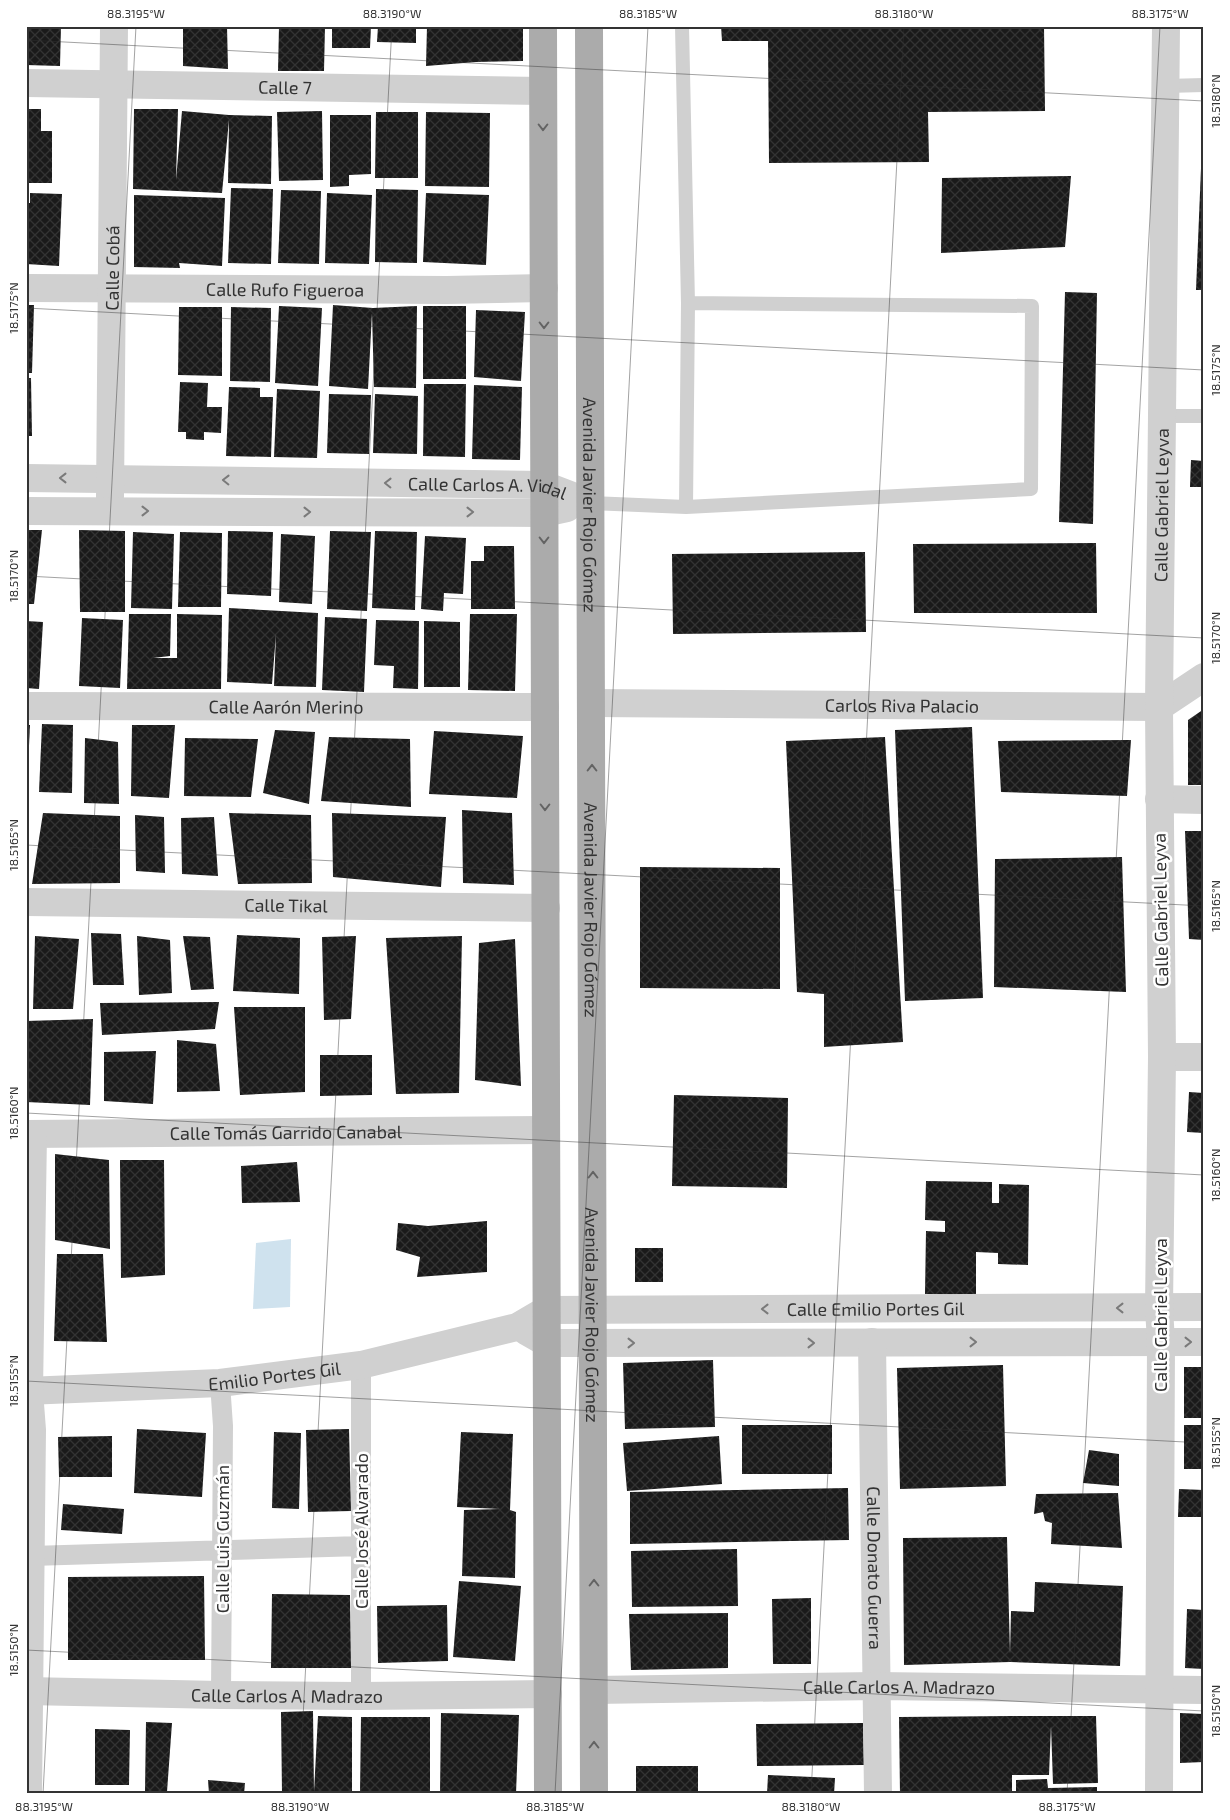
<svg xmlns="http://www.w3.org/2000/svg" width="1230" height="1820" viewBox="0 0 1230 1820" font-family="'Exo 2',sans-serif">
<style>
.water{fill:#cfe2ee}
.building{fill:url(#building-cross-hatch)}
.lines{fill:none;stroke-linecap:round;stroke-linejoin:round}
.service{stroke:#d0d0d0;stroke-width:14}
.pedestrian{stroke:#d0d0d0;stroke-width:20}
.minor{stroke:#d0d0d0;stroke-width:28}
.primary{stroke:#ababab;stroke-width:28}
.oneway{stroke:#636363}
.oneway2{stroke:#7a7a7a}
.ticks{fill:none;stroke:#333;stroke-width:1;stroke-opacity:0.45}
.labels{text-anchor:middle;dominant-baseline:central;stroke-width:5;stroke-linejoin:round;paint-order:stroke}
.street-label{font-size:18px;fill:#333;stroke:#fff}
.neatline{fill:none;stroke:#333;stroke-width:2}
.ticks-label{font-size:12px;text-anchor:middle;fill:#333}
</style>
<defs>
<pattern id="building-cross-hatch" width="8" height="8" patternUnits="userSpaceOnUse" patternTransform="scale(1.25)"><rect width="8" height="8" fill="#1a1a1a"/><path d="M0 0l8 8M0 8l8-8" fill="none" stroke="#333"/></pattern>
</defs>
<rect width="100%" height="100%" fill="#fff"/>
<path class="water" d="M291 1239 290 1307 253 1309 256 1243Z"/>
<path class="building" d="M26 26H61L60 66 26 65Z
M183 26H227L228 69 183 66Z
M279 26H325L324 71H278Z
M347 26H371L370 48H332V28H347Z
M378 26H416V43L377 42Z
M427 26H523V61L476 62 426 66Z
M721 26H1044L1045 111 928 112 929 162 769 163 768 41H722Z
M26 109H41V131H52V183H26Z
M134 109H178L176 180 182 111 229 115 272 116 271 184 228 183 229 120 222 193 133 189Z
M322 111 323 180 279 181 277 112Z
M376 112H418V178H375Z
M426 112 490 113 489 187 425 186Z
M330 115H371V174L349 175V186L330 187Z
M1202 144H1204V290H1196Z
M1071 176 1065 247 941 253 942 178Z
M231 188 273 189 271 264 228 263Z
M376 189 418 190 417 263 375 262Z
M281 190 321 191 319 264 278 263Z
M30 193 62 194 59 266 26 264V203H30Z
M327 193 372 195 369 264 325 263Z
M426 193 489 195 486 265 423 262Z
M134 195 225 198 222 266 179 263 180 268 134 267Z
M1065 292 1097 293 1093 524 1059 522Z
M26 305H34L32 373H26Z
M333 305 373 308 417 306 416 388 374 387 372 313 368 389 329 386Z
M279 306 322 308 318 386 275 383Z
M423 306H466V379H423Z
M179 307H222V376L178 375Z
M231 307 271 308 270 382 230 381Z
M476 310 525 312 521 381 474 377Z
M26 378H31L32 436H26Z
M180 382 208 383 207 407H222L221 433 204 432V440L186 439V432H178Z
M424 384H466L465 457 423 456Z
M474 385 522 387 520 460 472 459Z
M229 387 260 388V397H273L271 457 226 456Z
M277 389 320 391 317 458 274 457Z
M329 394 371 395 369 454 327 453Z
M375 394 418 396 417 454 373 453Z
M1191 460 1204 461V487H1190Z
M26 530H42L34 604H26Z
M79 530 125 531V612H80Z
M228 531 273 532 271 596 227 594Z
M330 531 371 532 367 611 327 609Z
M375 531 417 532 415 610 372 608Z
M133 532 174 534 172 609 131 608Z
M180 532 222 533 221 607H178Z
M281 534 315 536 312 604 279 602Z
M425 536 466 538 463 594 444 593 443 611 421 609Z
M1096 543 1097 613H914L913 544Z
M484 546H514L515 609H471V561H484Z
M865 552 866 632 673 634 672 554Z
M229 608 318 613 316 687 274 686 276 634 272 684 227 682Z
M129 614H171L170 656 153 658H177V614L222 615 221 689H127Z
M470 614H517L515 691 468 690Z
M325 617 367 619 364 692 322 690Z
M82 618 123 620 120 688 79 686Z
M376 620 419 621 418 689 393 688 394 666 374 665Z
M26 621 43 622 39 689 26 688Z
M424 621 460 622V687H424Z
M1204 709V785H1188V720Z
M42 724 73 725 72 793 39 792Z
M26 725H30L28 766H26Z
M132 725H175L169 798 131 796Z
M972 727 983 998 905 1001 895 730Z
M275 730 315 732 309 804 263 793Z
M434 731 523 736 517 798 429 794Z
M329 737 410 739 411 807 321 801Z
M885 737 903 1042 824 1047V994L797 992 786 741Z
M85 738 118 742 119 804 84 803Z
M185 738 258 739 251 797 184 796Z
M1131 740 1127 796 1001 792 998 741Z
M462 810 512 813 514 885 463 883Z
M43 813 120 816V883L32 884Z
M229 813 311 815 312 883 238 884Z
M332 813 446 817 441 887 333 877Z
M135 815 164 817 165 873 136 871Z
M214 817 218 876 182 874 181 818Z
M1185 831H1204V940L1189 939Z
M1122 857 1126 992 994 987 995 859Z
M640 867 780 868V989L640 988Z
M91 933 121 934 124 985H93Z
M237 935 300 938 299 994 233 991Z
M35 936 79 939 73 1009H33Z
M137 936 170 940 172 993 139 995Z
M183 936 210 937 214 989 191 990Z
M356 936 351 1019 324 1020 322 937Z
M462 936 459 1093 396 1094 386 938Z
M515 939 521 1086 475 1080 479 943Z
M219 1002 215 1029 102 1035 100 1003Z
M234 1007H305V1092L240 1095Z
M93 1019 90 1105 26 1102V1021Z
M177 1040 216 1044 220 1091 177 1092Z
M156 1051 153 1104 104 1101V1052Z
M320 1055H372V1095L320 1096Z
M1189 1092 1204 1093V1133L1187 1132Z
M674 1095 788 1098 787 1188 672 1186Z
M55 1154 109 1160 110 1249 55 1240Z
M120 1160H164L165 1275 121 1278Z
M297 1162 300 1202 242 1203 241 1166Z
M926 1181 992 1182V1203H999V1184L1029 1185 1028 1265 998 1264V1253L976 1252V1295L925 1294 926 1231 945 1232V1221L925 1220Z
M487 1221V1272L417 1277 420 1257 396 1250 398 1223 428 1226Z
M635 1248H663V1282H635Z
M57 1254H103L107 1342 54 1341Z
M713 1360 715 1427 625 1429 623 1363Z
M1003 1365 1006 1486 900 1489 897 1368Z
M1184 1367H1204V1418H1184Z
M742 1425H832V1474H742Z
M1184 1425H1204V1469H1184Z
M137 1429 206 1433 202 1497 134 1493Z
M349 1429 351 1511 308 1512 306 1430Z
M274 1432 301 1433 299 1509 272 1508Z
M461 1432 513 1434 510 1510 516 1512 515 1578 462 1576 464 1510 500 1509 457 1507Z
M112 1436V1477H59L58 1437Z
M719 1436 722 1484 627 1491 623 1443Z
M1089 1450 1119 1454V1486L1083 1483Z
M848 1488 849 1540 630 1544V1492Z
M1179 1489 1204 1490V1517H1178Z
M1118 1493 1122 1548 1051 1544 1052 1523 1045 1521 1043 1512 1034 1514 1036 1494Z
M63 1504 124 1509 122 1534 61 1530Z
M1007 1537 1010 1654 1011 1611 1034 1612 1035 1582 1123 1586 1120 1666 1010 1662 904 1665 903 1538Z
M737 1549 738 1606 632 1607 631 1551Z
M204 1576 205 1660H68V1577Z
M459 1581 521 1586 515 1661 453 1657Z
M272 1594 350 1595 351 1668H271Z
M811 1598V1664H773L772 1599Z
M447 1605 448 1661 378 1663 377 1606Z
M1187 1609 1204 1610V1669L1185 1668Z
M728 1613V1668L631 1670 629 1614Z
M313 1711 314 1792 318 1716 352 1717V1794H282L281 1712Z
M441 1713 519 1715 516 1794H440Z
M1180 1713 1204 1714V1762L1180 1763Z
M1012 1716H1096L1098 1783 1053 1784 1051 1726 1049 1775H1012V1794H900L899 1717Z
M361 1717H430V1794H360Z
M146 1722 172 1723 167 1792H145Z
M863 1723 864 1765 757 1766 756 1724Z
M95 1729 130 1730 129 1785H95Z
M636 1766H698V1794H636Z
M768 1775 835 1778 834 1794H767Z
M1047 1779 1048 1788 1097 1787V1794H1016V1780Z
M208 1780 245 1783 244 1794H209Z"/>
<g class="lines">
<path class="service" d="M682 26 688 303 686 507
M1166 86 1204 85
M1162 416H1204
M591 503 686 507 1031 489 1032 306 688 303"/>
<path class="pedestrian" d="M361 1365V1696
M220 1383 223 1426 221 1695
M31 1556 361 1546"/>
<g class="minor">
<path id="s1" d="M26 83 543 91"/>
<path id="s2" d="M26 288 447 290 544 288"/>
<path id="s3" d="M26 478 544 485 591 503"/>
<path id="s4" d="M110 497 114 26"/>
<path d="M26 511 544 513 567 508"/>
<path id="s5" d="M592 703 1159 707 1204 677"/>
<path id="s6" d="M26 706 545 707"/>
<path d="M1159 799 1204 800"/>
<path id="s7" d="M26 902 546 908"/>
<path d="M1162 1057H1204"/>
<path id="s8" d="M26 1134 546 1130"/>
<path d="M526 1331 547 1343 1204 1342"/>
<path id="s9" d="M872 1342 878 1794"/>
<path id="s10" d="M26 1391 220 1383 361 1365 517 1327 546 1310 1204 1307"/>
<path id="s11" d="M594 1690 877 1686 1204 1690"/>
<path id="s12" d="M26 1691 221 1695 361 1696 548 1694"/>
<path d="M28 1794 32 1430 29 1391 33 1134"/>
<path id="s13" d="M1159 1794 1161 1342 1159 1308 1162 1057 1159 707 1166 26"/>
</g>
<g class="primary">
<path d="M543 26 548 1794"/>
<path id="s14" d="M589 26 594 1794"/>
</g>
</g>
<defs><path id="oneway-chevron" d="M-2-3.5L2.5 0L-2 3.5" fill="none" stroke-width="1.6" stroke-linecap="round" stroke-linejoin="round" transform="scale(1.25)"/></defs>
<g class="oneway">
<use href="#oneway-chevron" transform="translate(543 127) rotate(90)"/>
<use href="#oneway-chevron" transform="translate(544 325) rotate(90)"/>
<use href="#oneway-chevron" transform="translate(544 540) rotate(90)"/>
<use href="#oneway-chevron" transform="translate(592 768) rotate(-90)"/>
<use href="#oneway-chevron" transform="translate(545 807) rotate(90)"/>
<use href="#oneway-chevron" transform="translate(593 1175) rotate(-90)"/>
<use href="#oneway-chevron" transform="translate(594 1583) rotate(-90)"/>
<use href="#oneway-chevron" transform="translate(594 1745) rotate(-90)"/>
</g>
<g class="oneway2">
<use href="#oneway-chevron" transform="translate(63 478) rotate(-180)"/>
<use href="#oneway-chevron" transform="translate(226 480) rotate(-179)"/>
<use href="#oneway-chevron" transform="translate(388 483) rotate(-179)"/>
<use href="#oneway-chevron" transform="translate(145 511)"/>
<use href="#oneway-chevron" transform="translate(307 512)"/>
<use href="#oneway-chevron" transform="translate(470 512)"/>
<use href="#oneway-chevron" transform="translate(1120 1308) rotate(180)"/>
<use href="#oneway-chevron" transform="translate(765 1309) rotate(180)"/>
<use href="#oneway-chevron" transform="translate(973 1342)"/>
<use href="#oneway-chevron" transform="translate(1188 1342)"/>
<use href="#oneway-chevron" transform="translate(631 1343)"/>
<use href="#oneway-chevron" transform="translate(811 1343)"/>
</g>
<path class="ticks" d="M26 40 1204 101M26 308 1204 370M26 576 1204 638M26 845 1204 906M26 1113 1204 1175M26 1381 1204 1443M26 1650 1204 1711M43 1794 136 26M299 1794 392 26M555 1794 648 26M811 1794 904 26M1067 1794 1160 26"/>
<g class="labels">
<g class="street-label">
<text stroke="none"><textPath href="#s1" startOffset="259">Calle 7</textPath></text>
<text stroke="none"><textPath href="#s4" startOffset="229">Calle Cobá</textPath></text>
<text stroke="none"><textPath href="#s2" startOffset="259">Calle Rufo Figueroa</textPath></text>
<text stroke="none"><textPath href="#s3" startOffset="462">Calle Carlos A. Vidal</textPath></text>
<text stroke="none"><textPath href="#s14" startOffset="479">Avenida Javier Rojo Gómez</textPath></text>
<text stroke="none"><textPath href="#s13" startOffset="1289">Calle Gabriel Leyva</textPath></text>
<text stroke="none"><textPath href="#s5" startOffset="310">Carlos Riva Palacio</textPath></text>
<text stroke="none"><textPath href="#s6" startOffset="260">Calle Aarón Merino</textPath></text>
<text stroke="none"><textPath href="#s7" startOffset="260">Calle Tikal</textPath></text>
<text stroke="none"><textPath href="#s14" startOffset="884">Avenida Javier Rojo Gómez</textPath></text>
<text transform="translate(1160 910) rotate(-91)">Calle Gabriel Leyva</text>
<text stroke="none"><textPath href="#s8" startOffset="260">Calle Tomás Garrido Canabal</textPath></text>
<text stroke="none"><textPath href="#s10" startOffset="860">Calle Emilio Portes Gil</textPath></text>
<text stroke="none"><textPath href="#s14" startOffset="1289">Avenida Javier Rojo Gómez</textPath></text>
<text transform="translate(1160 1315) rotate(-90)">Calle Gabriel Leyva</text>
<text stroke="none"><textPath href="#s10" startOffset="249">Emilio Portes Gil</textPath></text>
<text transform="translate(361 1531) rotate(-90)">Calle José Alvarado</text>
<text transform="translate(222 1539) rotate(-90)">Calle Luis Guzmán</text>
<text stroke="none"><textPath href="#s9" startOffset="226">Calle Donato Guerra</textPath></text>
<text stroke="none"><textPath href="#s11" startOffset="305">Calle Carlos A. Madrazo</textPath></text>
<text stroke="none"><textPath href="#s12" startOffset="261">Calle Carlos A. Madrazo</textPath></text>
</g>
</g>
<rect width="1230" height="1820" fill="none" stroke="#ffffff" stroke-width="55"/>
<rect x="28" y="28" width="1174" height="1764" class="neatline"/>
<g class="ticks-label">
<text x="136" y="18">88.3195°W</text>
<text x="392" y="18">88.3190°W</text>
<text x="648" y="18">88.3185°W</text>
<text x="904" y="18">88.3180°W</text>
<text x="1160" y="18">88.3175°W</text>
<text transform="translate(1216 101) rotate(-90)" y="4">18.5180°N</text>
<text transform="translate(14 308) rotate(-90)" y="4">18.5175°N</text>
<text transform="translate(1216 370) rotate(-90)" y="4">18.5175°N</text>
<text transform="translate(14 576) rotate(-90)" y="4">18.5170°N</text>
<text transform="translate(1216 638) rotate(-90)" y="4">18.5170°N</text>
<text transform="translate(14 845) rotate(-90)" y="4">18.5165°N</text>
<text transform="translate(1216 906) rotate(-90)" y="4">18.5165°N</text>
<text transform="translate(14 1113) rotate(-90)" y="4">18.5160°N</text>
<text transform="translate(1216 1175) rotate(-90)" y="4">18.5160°N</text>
<text transform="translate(14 1381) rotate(-90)" y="4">18.5155°N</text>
<text transform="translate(1216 1443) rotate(-90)" y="4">18.5155°N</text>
<text transform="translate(14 1650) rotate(-90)" y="4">18.5150°N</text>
<text transform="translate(1216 1711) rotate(-90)" y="4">18.5150°N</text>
<text x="44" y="1811">88.3195°W</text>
<text x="300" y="1811">88.3190°W</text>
<text x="555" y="1811">88.3185°W</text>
<text x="811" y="1811">88.3180°W</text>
<text x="1067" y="1811">88.3175°W</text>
</g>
</svg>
